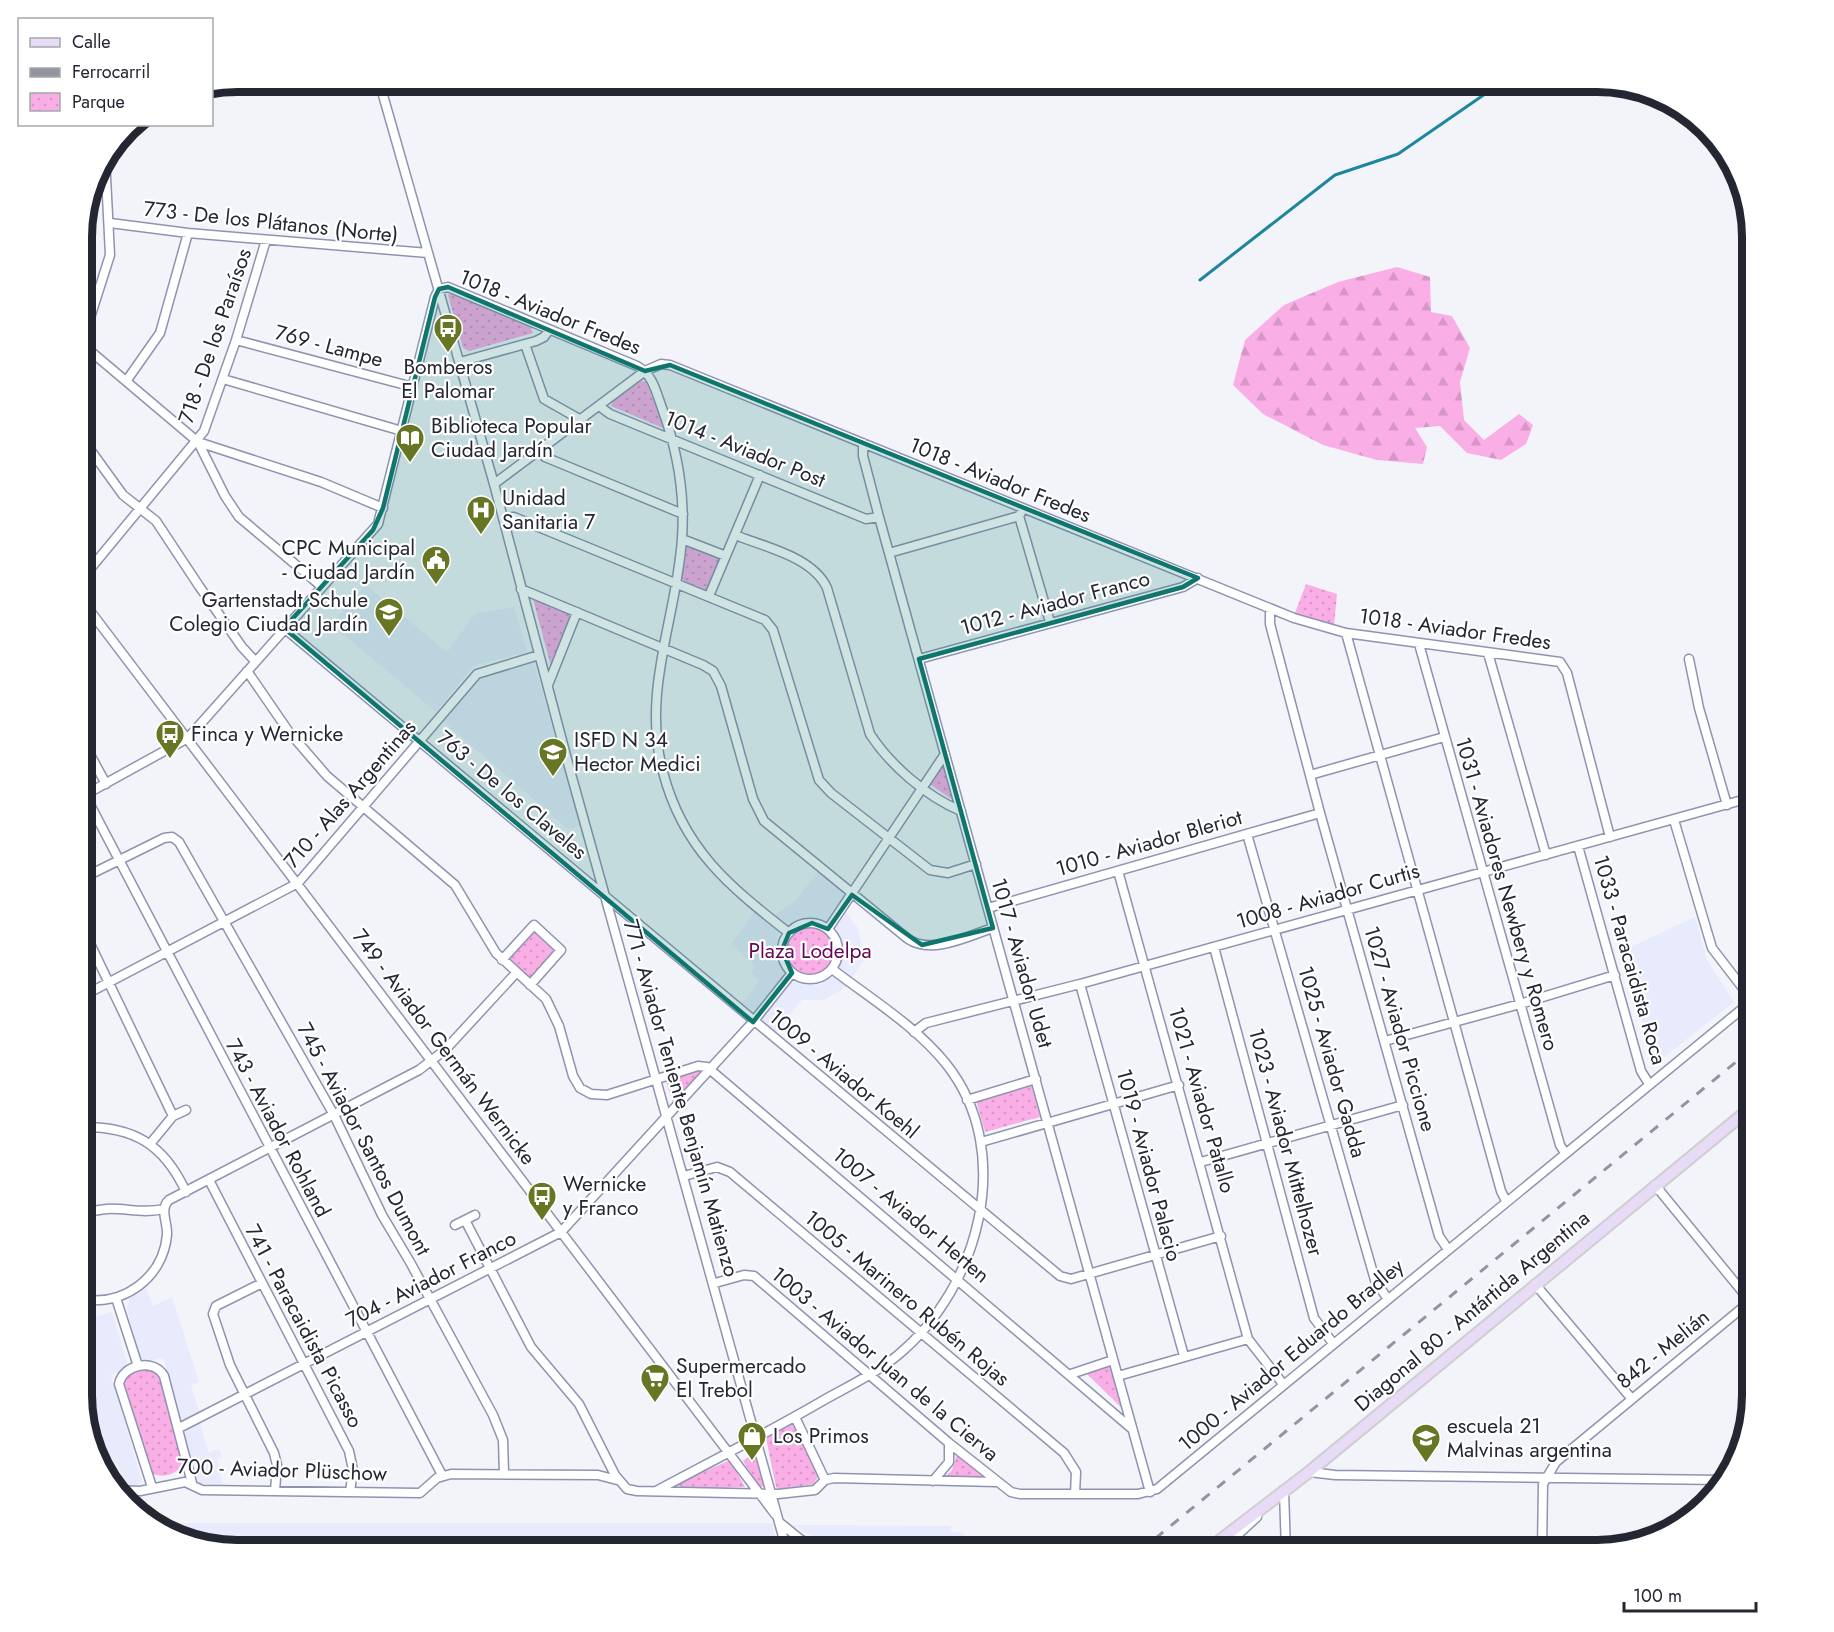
<svg xmlns="http://www.w3.org/2000/svg" width="1834" height="1632" viewBox="0 0 1834 1632" font-family="Jost,sans-serif">
<style>
.built{fill:#e7ebfb}
.forest{fill:url(#forest-firs)}
.park{fill:url(#park-dots)}
.lines{fill:none;stroke-linecap:round;stroke-linejoin:round}
.stream{stroke:#1e879c;stroke-width:3}
.minor-casing{stroke:#8d94b0;stroke-width:11}
.major-casing{stroke:#cfcfd2;stroke-width:14}
.minor{stroke:#fff;stroke-width:8}
.major{stroke:#e7dbf6;stroke-width:10}
.rail{stroke:#93959e;stroke-width:3;stroke-dasharray:10 10;stroke-linecap:butt}
.marked{fill:#0f766e;fill-opacity:0.2;stroke:#0f766e;stroke-width:4.5;stroke-linejoin:round}
.labels{text-anchor:middle;dominant-baseline:central;stroke-width:4.5;stroke-linejoin:round;paint-order:stroke}
.street-label{font-size:21px;fill:#242632;stroke:#fff}
.poi-label{font-size:21px;fill:#242632;stroke:#fff;text-anchor:start}
.park-label{font-size:21px;fill:#640555;stroke:#fff}
.rim{fill:none;stroke:#242632;stroke-width:8}
</style>
<defs>
<pattern id="forest-firs" width="22" height="20" patternUnits="userSpaceOnUse" patternTransform="scale(1.5)"><rect width="22" height="20" fill="#faaee6"/><path d="M5 1l3.5 6h-7zM16 11l3.5 6h-7z" fill="#d696c6"/></pattern>
<pattern id="park-dots" width="8" height="8" patternUnits="userSpaceOnUse" patternTransform="scale(1.5)"><rect width="8" height="8" fill="#faaee6"/><path d="M2 2h.1M6 6h.1" fill="none" stroke="#d696c6" stroke-width="1.8" stroke-linecap="round"/></pattern>
</defs>
<rect width="100%" height="100%" fill="#f2f4fa"/>
<path class="built" d="M366 585 447 652 475 614 514 607 527 652 473 666 436 712 331 624Z
M533 660 580 826 568 829 443 721 484 675Z
M820 870 849 895 825 926 810 921 787 926 774 916 795 901Z
M756 910 779 930 775 950 787 972 757 1012H755L742 1003 759 981 751 973 755 966 731 944Z
M844 910 858 928 862 946 870 952 851 979 839 968 842 948 834 925Z
M1695 917 1707 960 1734 1002 1655 1064 1622 951Z
M834 976 848 986 824 1000H802L775 1034 763 1024V1018L791 982 818 985Z
M145 1285 153 1306 172 1297 199 1382 191 1385 200 1414 185 1420 179 1416 163 1357 147 1362 140 1358 127 1309 130 1298Z
M112 1312 128 1367 111 1375 142 1481 137 1486H125L117 1463 109 1465 81 1376V1332L91 1329V1318Z
M199 1420 208 1452 219 1449 222 1457 217 1459 223 1486 204 1487 198 1481 183 1432Z
M153 1523H772L779 1551H236L177 1539Z
M793 1525 951 1526V1532L964 1533V1537H1016V1551H837Z"/>
<path class="forest" d="M1397 267 1430 277 1431 312 1452 316 1470 348 1460 382 1464 420 1484 440 1519 414 1533 425 1526 444 1501 460 1467 453 1440 426 1415 428 1427 447 1423 464 1377 460 1323 445 1263 414 1233 385 1245 340 1284 305 1338 282Z"/>
<path class="park" d="M451 292 530 326 533 333 469 351 463 348 448 295Z
M641 381 646 382 664 424 663 428 611 406 613 401Z
M684 541 723 557 709 591 678 579Z
M1306 584 1337 594 1334 625 1295 613Z
M533 599 571 614 552 670Z
M942 762 956 802 928 783Z
M534 925 561 950 530 985 502 960Z
M786 951a24 24 0 1 1 48 0a24 24 0 1 1-48 0Z
M698 1069 704 1071 673 1103 666 1081Z
M1031 1084 1040 1117 985 1132 976 1100Z
M1112 1362 1127 1413 1087 1374Z
M146 1368 160 1373 185 1462C178 1474 161 1481 149 1471L123 1382 126 1376Z
M791 1422 819 1476 813 1484 779 1490 776 1487 766 1438Z
M754 1452 757 1453 765 1487 759 1486 743 1461Z
M957 1454 987 1479 945 1477 952 1470Z
M730 1460 745 1487 683 1489 678 1485 679 1483Z
M1080 1545 1088 1548 1089 1551H1016Z"/>
<g class="lines">
<path class="stream" d="M1200 280 1335 175 1398 154 1485 94 1582 81"/>
<g class="minor-casing">
<path id="minor" d="M379 81 494 484 568 763 787 1551
M110 223 188 233 428 253
M236 340 413 387
M82 344 198 442 321 482 383 508
M525 344 544 399 581 420
M81 346 110 255 105 157
M460 362 536 341 544 337 549 330
M223 379 402 431
M127 380 160 333 188 233
M599 406 610 414 866 519 879 517
M81 437 123 495 156 521 199 586 242 647 255 661
M198 442 225 496 239 517 321 586
M863 443V456L879 517 1150 1492
M539 452 545 457 683 514
M494 484 645 371 661 364 670 365 1294 618 1346 633 1560 662 1567 673 1610 837
M1019 516 1050 622
M503 518 514 517 765 620 773 630 819 780 831 793 930 870 948 873 976 864
M735 535C765 547 813 557 827 588L870 734C890 765 927 797 961 811
M682 539 726 556
M889 553 1019 516 1023 509
M81 580 204 431 236 340 266 240
M521 589 703 665 713 671 721 686 753 799 764 821 908 939C932 955 968 936 993 928
M709 596 760 475
M81 599 775 1514
M1270 609V624L1320 813 1439 1236 1447 1248
M284 628 1060 1276 1071 1279 1221 1236
M1346 633 1501 1191 1506 1201
M1419 644 1560 1145 1565 1153
M1488 653 1546 855
M919 659 1183 587 1198 578
M1689 659 1699 708 1727 805
M247 671 289 732 327 776 455 885 496 953 546 999 559 1026 573 1076 580 1088 591 1094 607 1095 698 1066 707 1067 1131 1428
M548 685 577 612
M81 738 106 784
M1310 775 1444 737
M85 795 442 1475
M81 797 188 738 378 524 435 297 439 289 448 287 637 366C653 375 656 392 662 408 677 449 685 493 682 538 677 617 641 691 663 772 683 849 729 886 789 933
M1674 820 1712 948 1752 1000
M1247 834 1375 1280 1387 1298
M1578 846 1641 1071 1649 1084
M1118 871 1248 1339
M81 879 164 838 172 837 179 842 334 1115 382 1215 410 1262 493 1415 503 1440 504 1474
M988 908 1320 813
M782 951a28 28 0 1 1 56 0a28 28 0 1 1-56 0Z
M81 925 173 1116 150 1144
M828 929 945 754
M1214 947 1314 1318 1332 1342
M502 960 534 925 561 950 530 985
M1080 984 1184 1356
M81 997 298 883 477 674 539 655
M914 1032 926 1023 1080 984 1753 797
M1385 1041 1520 1004 1615 975
M967 1100 1036 1079
M173 1116 186 1110
M81 1127C133 1126 164 1144 186 1192
M981 1142 1179 1085
M1201 1162 1403 1105
M684 1176 717 1167 730 1172 1064 1453 1076 1472 1075 1494
M209 1180 349 1451 353 1470 350 1492
M1655 1185 1750 1301
M81 1215C116 1201 132 1216 164 1209
M465 1220 531 1347 579 1404 615 1475 627 1489 637 1491 778 1494 815 1490 825 1480 834 1478 996 1482
M455 1225 475 1215
M715 1283 744 1275 754 1276 949 1443 1011 1492 1020 1494H1138L1157 1489 1753 1000
M260 1284 216 1306 213 1314 230 1365 274 1453 277 1465 275 1491
M1535 1284 1631 1398
M116 1298 138 1366
M81 1299C123 1307 163 1278 167 1235 168 1223 159 1209 169 1200L419 1070 445 1050 516 973
M1071 1374 1113 1360
M1118 1376 1248 1339 1283 1384
M795 1417 825 1480
M179 1428 561 1232 753 1022 792 973
M1309 1472 1335 1475 1724 1480
M933 1481 949 1462V1443
M152 1487 119 1384C123 1364 154 1358 164 1376L192 1483
M115 1490 140 1491 185 1482 202 1490 420 1493 437 1478 451 1474 598 1475 617 1480
M656 1491C712 1461 769 1432 824 1400 849 1386 876 1373 898 1355 979 1288 1016 1153 947 1065 916 1026 871 999 832 969
M1284 1491 1286 1551
M779 1522 800 1539 821 1551
M797 1551 803 1547 812 1546
M1220 1551 1257 1517
M1542 1551 1543 1484 1556 1462 1753 1299"/>
</g>
<g class="major-casing">
<path id="major" d="M1206 1551 1309 1472 1753 1106"/>
</g>
<use href="#minor" class="minor"/>
<use href="#major" class="major"/>
<path class="rail" d="M1140 1551 1753 1048"/>
</g>
<path class="marked" d="M448 287 645 371 670 365 1198 578 1183 587 919 659 993 928 922 945 852 895 828 929 812 923 789 933 782 950 792 973 753 1022 284 628 373 530 383 508 435 297 439 289Z"/>
<defs>
<g id="bus-pin" transform="scale(1.5)"><path d="M0 17L-7.5 6A9.5 9.5 0 1 1 7.5 6Z" fill="#677623" stroke="#fff"/><path d="M-5-6H5V4H4V6H2V4H-2V6H-4V4H-5ZM-3.5-4V0h7V-4ZM-3.5 1.2v1.5H-2V1.2ZM2 1.2v1.5H3.5V1.2Z" fill="#fff"/></g>
<g id="library-pin" transform="scale(1.5)"><path d="M0 17L-7.5 6A9.5 9.5 0 1 1 7.5 6Z" fill="#677623" stroke="#fff"/><path d="M-6-4Q-3-5.5-.7-3.5V5Q-3 3-6 4ZM6-4Q3-5.5 .7-3.5V5Q3 3 6 4Z" fill="#fff"/></g>
<g id="hospital-pin" transform="scale(1.5)"><path d="M0 17L-7.5 6A9.5 9.5 0 1 1 7.5 6Z" fill="#677623" stroke="#fff"/><path d="M-5-5h3v3.5h4V-5h3V5h-3V1.5h-4V5h-3Z" fill="#fff"/></g>
<g id="civic-pin" transform="scale(1.5)"><path d="M0 17L-7.5 6A9.5 9.5 0 1 1 7.5 6Z" fill="#677623" stroke="#fff"/><path d="M-.6-6.5H3V-4.5H.6V-3L4-1V1h2V6H-6V1h2V-1L-.6-3ZM-1.2 2.5V6h2.4V2.5Z" fill="#fff"/></g>
<g id="school-pin" transform="scale(1.5)"><path d="M0 17L-7.5 6A9.5 9.5 0 1 1 7.5 6Z" fill="#677623" stroke="#fff"/><path d="M0-5L7-2L0 1L-7-2ZM-4 1L0 2.5L4 1V4Q0 6-4 4Z" fill="#fff"/></g>
<g id="supermarket-pin" transform="scale(1.5)"><path d="M0 17L-7.5 6A9.5 9.5 0 1 1 7.5 6Z" fill="#677623" stroke="#fff"/><path d="M-6-5.5h2.5l.6 2H6L4.5 2H-2.5L-4.4-4H-6ZM-1.5 3.2a1.3 1.3 0 1 0 .1 0ZM3 3.2a1.3 1.3 0 1 0 .1 0Z" fill="#fff"/></g>
<g id="shop-pin" transform="scale(1.5)"><path d="M0 17L-7.5 6A9.5 9.5 0 1 1 7.5 6Z" fill="#677623" stroke="#fff"/><path d="M-5-2.5h2.3a2.7 3.5 0 0 1 5.4 0H5L5.5 6h-11ZM-1.5-2.5h3a1.5 2.3 0 0 0-3 0Z" fill="#fff"/></g>
</defs>
<g fill-rule="evenodd">
<use href="#bus-pin" x="448" y="328"/>
<use href="#library-pin" x="410" y="438"/>
<use href="#hospital-pin" x="481" y="510"/>
<use href="#civic-pin" x="436" y="560"/>
<use href="#school-pin" x="389" y="612"/>
<use href="#bus-pin" x="170" y="734"/>
<use href="#school-pin" x="553" y="752"/>
<use href="#bus-pin" x="542" y="1196"/>
<use href="#supermarket-pin" x="655" y="1378"/>
<use href="#shop-pin" x="752" y="1436"/>
<use href="#school-pin" x="1426" y="1438"/>
</g>
<g class="labels">
<g class="street-label">
<text transform="translate(271 222) rotate(6)">773 - De los Plátanos (Norte)</text>
<text transform="translate(550 312) rotate(22)">1018 - Aviador Fredes</text>
<text transform="translate(215 336) rotate(-71)">718 - De los Paraísos</text>
<text transform="translate(329 346) rotate(15)">769 - Lampe</text>
<text transform="translate(745 449) rotate(22)">1014 - Aviador Post</text>
<text transform="translate(1000 480) rotate(22)">1018 - Aviador Fredes</text>
<text transform="translate(1055 603) rotate(-15)">1012 - Aviador Franco</text>
<text transform="translate(1455 629) rotate(8)">1018 - Aviador Fredes</text>
<text transform="translate(350 794) rotate(-49)">710 - Alas Argentinas</text>
<text transform="translate(512 795) rotate(40)">763 - De los Claveles</text>
<text transform="translate(1149 843) rotate(-16)">1010 - Aviador Bleriot</text>
<text transform="translate(1507 894) rotate(74)">1031 - Aviadores Newbery y Romero</text>
<text transform="translate(1328 896) rotate(-16)">1008 - Aviador Curtis</text>
<text transform="translate(1630 960) rotate(74)">1033 - Paracaidista Roca</text>
<text transform="translate(1022 963) rotate(74)">1017 - Aviador Udet</text>
<text transform="translate(1400 1029) rotate(74)">1027 - Aviador Piccione</text>
<text transform="translate(444 1047) rotate(53)">749 - Aviador Germán Wernicke</text>
<text transform="translate(1332 1062) rotate(74)">1025 - Aviador Gadda</text>
<text transform="translate(844 1074) rotate(40)">1009 - Aviador Koehl</text>
<text transform="translate(681 1098) rotate(74)">771 - Aviador Teniente Benjamín Matienzo</text>
<text transform="translate(1202 1100) rotate(74)">1021 - Aviador Patallo</text>
<text transform="translate(278 1128) rotate(62)">743 - Aviador Rohland</text>
<text transform="translate(364 1139) rotate(62)">745 - Aviador Santos Dumont</text>
<text transform="translate(1286 1142) rotate(75)">1023 - Aviador Mittelhozer</text>
<text transform="translate(1149 1165) rotate(75)">1019 - Aviador Palacio</text>
<text transform="translate(911 1215) rotate(40)">1007 - Aviador Herten</text>
<text transform="translate(431 1279) rotate(-27)">704 - Aviador Franco</text>
<text transform="translate(907 1298) rotate(40)">1005 - Marinero Rubén Rojas</text>
<text transform="translate(1472 1311) rotate(-40)">Diagonal 80 - Antártida Argentina</text>
<text transform="translate(304 1326) rotate(62)">741 - Paracaidista Picasso</text>
<text transform="translate(1663 1349) rotate(-39)">842 - Melián</text>
<text transform="translate(1291 1355) rotate(-40)">1000 - Aviador Eduardo Bradley</text>
<text transform="translate(885 1364) rotate(40)">1003 - Aviador Juan de la Cierva</text>
<text transform="translate(282 1470) rotate(2)">700 - Aviador Plüschow</text>
</g>
<g class="poi-label">
<text x="448" y="367" text-anchor="middle">Bomberos<tspan x="448" dy="24">El Palomar</tspan></text>
<text x="431" y="426">Biblioteca Popular<tspan x="431" dy="24">Ciudad Jardín</tspan></text>
<text x="502" y="498">Unidad<tspan x="502" dy="24">Sanitaria 7</tspan></text>
<text x="415" y="548" text-anchor="end">CPC Municipal<tspan x="415" dy="24">- Ciudad Jardín</tspan></text>
<text x="368" y="600" text-anchor="end">Gartenstadt Schule<tspan x="368" dy="24">Colegio Ciudad Jardín</tspan></text>
<text x="191" y="734">Finca y Wernicke</text>
<text x="574" y="740">ISFD N 34<tspan x="574" dy="24">Hector Medici</tspan></text>
<text x="563" y="1184">Wernicke<tspan x="563" dy="24">y Franco</tspan></text>
<text x="676" y="1366">Supermercado<tspan x="676" dy="24">El Trebol</tspan></text>
<text x="1447" y="1426">escuela 21<tspan x="1447" dy="24">Malvinas argentina</tspan></text>
<text x="773" y="1436">Los Primos</text>
</g>
<g class="park-label">
<text x="810" y="951">Plaza Lodelpa</text>
</g>
</g>
<path d="M0 0H1834V1632H0ZM237 92H1597A145 145 0 0 1 1742 237V1395A145 145 0 0 1 1597 1540H237A145 145 0 0 1 92 1395V237A145 145 0 0 1 237 92Z" fill="#fff" fill-rule="evenodd"/>
<path class="rim" d="M237 92H1597A145 145 0 0 1 1742 237V1395A145 145 0 0 1 1597 1540H237A145 145 0 0 1 92 1395V237A145 145 0 0 1 237 92Z"/>
<rect x="18" y="18" width="195" height="108" fill="#ffffff" stroke="#a7a8ad" stroke-width="1.5"/>
<rect x="30" y="38" width="30" height="9" fill="#e7dbf6" stroke="#a7a8ad" stroke-width="1.5"/>
<text x="72" y="48" font-size="18" fill="#242632">Calle</text>
<rect x="30" y="68" width="30" height="9" fill="#93959e" stroke="#a7a8ad" stroke-width="1.5"/>
<text x="72" y="78" font-size="18" fill="#242632">Ferrocarril</text>
<rect x="30" y="93" width="30" height="18" fill="url(#park-dots)" stroke="#a7a8ad" stroke-width="1.5"/>
<text x="72" y="108" font-size="18" fill="#242632">Parque</text>
<path d="M1624 1602v9h132v-9" fill="none" stroke="#242632" stroke-width="3"/>
<text x="1633" y="1602" font-size="18" fill="#242632" stroke="#ffffff" stroke-width="4.5" paint-order="stroke">100 m</text>
</svg>
